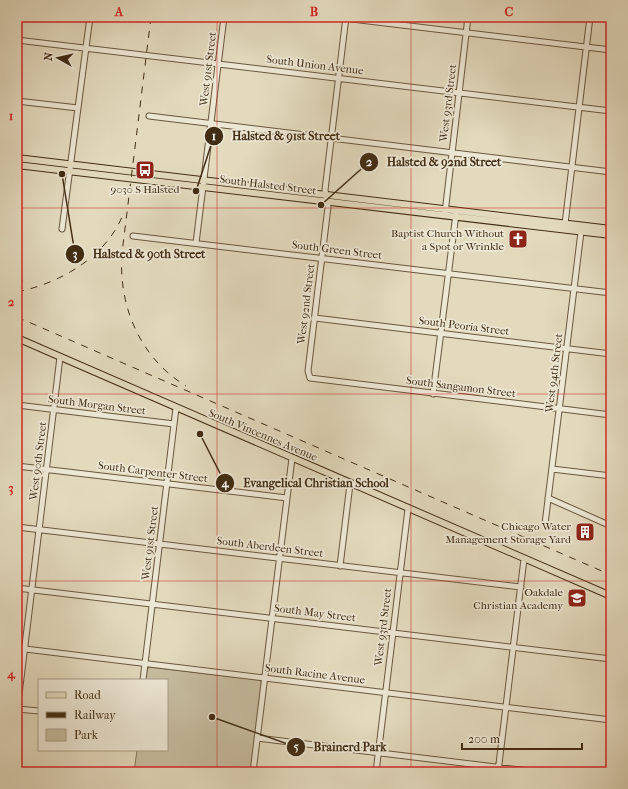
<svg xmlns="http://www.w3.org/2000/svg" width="628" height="789" viewBox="0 0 628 789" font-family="'IM FELL French Canon',serif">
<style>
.green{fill:#c7bda1;stroke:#84755a}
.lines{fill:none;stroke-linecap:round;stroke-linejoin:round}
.minor-casing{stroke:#6a583e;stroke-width:7}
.major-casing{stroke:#412d13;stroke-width:8}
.minor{stroke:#ede7d5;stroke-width:5}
.major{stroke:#e3dabe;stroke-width:6}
.rail{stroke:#412d13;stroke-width:1;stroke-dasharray:7 7;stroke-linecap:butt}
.grid{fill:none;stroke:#d62828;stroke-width:1;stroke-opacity:0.55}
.labels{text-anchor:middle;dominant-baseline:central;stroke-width:3.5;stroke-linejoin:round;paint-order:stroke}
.street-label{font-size:11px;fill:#412d13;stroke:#ede7d5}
.poi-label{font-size:11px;fill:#412d13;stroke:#ede7d5;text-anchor:end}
.leader{fill:none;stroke:#412d13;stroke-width:1.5}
.callout-dot{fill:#412d13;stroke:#ede7d5;stroke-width:1.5}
.mark-label{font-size:12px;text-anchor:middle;font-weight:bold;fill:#fff}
.callout-label{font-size:12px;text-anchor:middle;font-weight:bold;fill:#412d13;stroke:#ede7d5;stroke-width:3.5;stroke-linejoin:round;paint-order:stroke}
.neatline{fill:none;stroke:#d62828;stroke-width:1.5}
.grid-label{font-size:13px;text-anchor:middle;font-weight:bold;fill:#d62828}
</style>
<rect width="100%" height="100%" fill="#e3dabe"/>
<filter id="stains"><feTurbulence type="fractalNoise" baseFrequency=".005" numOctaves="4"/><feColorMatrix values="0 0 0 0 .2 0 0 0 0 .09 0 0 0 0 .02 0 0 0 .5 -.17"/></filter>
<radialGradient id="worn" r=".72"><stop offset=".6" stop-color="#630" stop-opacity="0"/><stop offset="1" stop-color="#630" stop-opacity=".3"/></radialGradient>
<path class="green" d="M149 667 260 680 262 684 251 772H134L137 750H167V680H145L147 670Z"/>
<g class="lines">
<g class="minor-casing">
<path id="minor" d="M335 17 611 50
M346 17 325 190 328 207 308 371 310 378 611 415
M17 40 611 111
M17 101 78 108
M149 116 611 172
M445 213 468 17
M564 226 565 224 590 17
M62 229 90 17
M133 236 611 293
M196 243 224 17
M17 280 19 281
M315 318 611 354
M433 394 456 214
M17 405 174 424
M17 466 287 498
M552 469 611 476
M548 498 611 526
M545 524 581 232 579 228
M17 527 521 587
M340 566 350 484
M17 588 611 659
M17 648 611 720
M143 680 176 408
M17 709 39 711
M17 711 60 357
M257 738 537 772
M17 771 28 772
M253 772 292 458
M376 772 408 509
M498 772 524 559"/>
</g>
<g class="major-casing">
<path id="major" d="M17 158 611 229
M17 165 611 235
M17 338 611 596"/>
</g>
<use href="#minor" class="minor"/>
<use href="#major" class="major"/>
<path class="rail" d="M151 17 122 253C118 306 140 358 186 386
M17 292C61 283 108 256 124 212
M17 317 611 575"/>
</g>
<path class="grid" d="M217 17V772M411 17V772M17 208H611M17 394H611M17 581H611"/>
<defs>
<g id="bus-square" transform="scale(1)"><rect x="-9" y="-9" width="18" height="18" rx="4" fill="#8f2418" stroke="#ede7d5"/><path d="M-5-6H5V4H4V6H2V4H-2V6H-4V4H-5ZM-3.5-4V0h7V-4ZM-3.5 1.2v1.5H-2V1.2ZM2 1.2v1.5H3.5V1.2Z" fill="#fff"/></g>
<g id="church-square" transform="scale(1)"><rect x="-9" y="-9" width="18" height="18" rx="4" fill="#8f2418" stroke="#ede7d5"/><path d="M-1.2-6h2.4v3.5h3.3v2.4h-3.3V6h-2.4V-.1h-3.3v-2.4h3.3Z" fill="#fff"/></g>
<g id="building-square" transform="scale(1)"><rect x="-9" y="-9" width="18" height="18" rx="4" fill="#8f2418" stroke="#ede7d5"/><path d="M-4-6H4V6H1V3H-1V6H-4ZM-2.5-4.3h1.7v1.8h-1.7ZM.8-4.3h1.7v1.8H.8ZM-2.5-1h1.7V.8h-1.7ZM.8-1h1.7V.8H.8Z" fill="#fff"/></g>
<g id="school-square" transform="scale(1)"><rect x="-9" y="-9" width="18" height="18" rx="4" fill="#8f2418" stroke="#ede7d5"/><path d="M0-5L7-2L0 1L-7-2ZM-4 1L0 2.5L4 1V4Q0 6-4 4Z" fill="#fff"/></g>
</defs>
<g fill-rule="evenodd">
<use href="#bus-square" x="145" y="170"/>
<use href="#church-square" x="518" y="239"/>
<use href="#building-square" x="585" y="532"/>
<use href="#school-square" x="577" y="598"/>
</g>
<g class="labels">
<g class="street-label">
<text transform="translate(315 65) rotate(7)">South Union Avenue</text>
<text transform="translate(208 69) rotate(-83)">West 91st Street</text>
<text transform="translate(448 103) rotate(-83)">West 93rd Street</text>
<text transform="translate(268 185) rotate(7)">South Halsted Street</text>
<text transform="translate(337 250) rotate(7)">South Green Street</text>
<text transform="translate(306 304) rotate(-83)">West 92nd Street</text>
<text transform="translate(464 326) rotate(7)">South Peoria Street</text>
<text transform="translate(554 373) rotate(-83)">West 94th Street</text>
<text transform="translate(461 387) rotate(7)">South Sangamon Street</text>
<text transform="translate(97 405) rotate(7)">South Morgan Street</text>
<text transform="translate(263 435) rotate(23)">South Vincennes Avenue</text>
<text transform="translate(38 461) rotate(-83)">West 90th Street</text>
<text transform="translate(153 472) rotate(7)">South Carpenter Street</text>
<text transform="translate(150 543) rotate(-83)">West 91st Street</text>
<text transform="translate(270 547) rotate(7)">South Aberdeen Street</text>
<text transform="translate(315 613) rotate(7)">South May Street</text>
<text transform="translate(383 627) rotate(-83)">West 93rd Street</text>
<text transform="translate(315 674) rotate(7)">South Racine Avenue</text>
</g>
<g class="poi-label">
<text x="145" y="189" text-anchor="middle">9030 S Halsted</text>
<text x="504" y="233">Baptist Church Without<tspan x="504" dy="13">a Spot or Wrinkle</tspan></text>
<text x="571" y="526">Chicago Water<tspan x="571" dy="13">Management Storage Yard</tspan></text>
<text x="563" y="592">Oakdale<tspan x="563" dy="13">Christian Academy</tspan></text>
</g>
</g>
<path class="leader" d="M196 191L214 136M321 205L369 162M62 174L75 254M200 434L225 483M212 717L296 747"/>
<g class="callout-dot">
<circle cx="196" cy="191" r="4"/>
<circle cx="321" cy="205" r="4"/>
<circle cx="62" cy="174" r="4"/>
<circle cx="200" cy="434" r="4"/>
<circle cx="212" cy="717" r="4"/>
<circle cx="214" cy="136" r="10"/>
<circle cx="369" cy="162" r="10"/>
<circle cx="75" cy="254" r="10"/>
<circle cx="225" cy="483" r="10"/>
<circle cx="296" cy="747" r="10"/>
</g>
<g class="mark-label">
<text x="214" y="140">1</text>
<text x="369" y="166">2</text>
<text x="75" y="258">3</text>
<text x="225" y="487">4</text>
<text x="296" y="751">5</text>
</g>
<g class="callout-label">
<text x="286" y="140">Halsted &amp; 91st Street</text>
<text x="444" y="166">Halsted &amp; 92nd Street</text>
<text x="149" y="258">Halsted &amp; 90th Street</text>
<text x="316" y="487">Evangelical Christian School</text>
<text x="350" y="751">Brainerd Park</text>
</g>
<rect width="628" height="789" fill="none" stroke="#e3dabe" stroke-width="44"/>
<rect x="38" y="679" width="130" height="72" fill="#ede7d5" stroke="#a89d87"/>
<rect x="46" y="692" width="20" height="6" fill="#e3dabe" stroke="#a89d87"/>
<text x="74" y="699" font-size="12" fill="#412d13">Road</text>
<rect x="46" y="712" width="20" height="6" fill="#412d13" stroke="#a89d87"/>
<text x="74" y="719" font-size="12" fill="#412d13">Railway</text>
<rect x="46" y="729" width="20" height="12" fill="#c7bda1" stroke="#a89d87"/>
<text x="74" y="739" font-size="12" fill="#412d13">Park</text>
<g transform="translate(58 58) rotate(278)" stroke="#ede7d5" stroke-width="3" paint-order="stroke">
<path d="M0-3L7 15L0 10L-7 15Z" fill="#412d13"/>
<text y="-6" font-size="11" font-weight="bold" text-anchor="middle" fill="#412d13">N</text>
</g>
<path d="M462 743v6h120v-6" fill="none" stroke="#412d13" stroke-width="2"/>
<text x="468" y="743" font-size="12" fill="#412d13" stroke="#ede7d5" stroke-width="3" paint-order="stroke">200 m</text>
<rect x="22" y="22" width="584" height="745" class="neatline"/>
<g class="grid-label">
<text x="119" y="16">A</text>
<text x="314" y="16">B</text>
<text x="509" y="16">C</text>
<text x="11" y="120">1</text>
<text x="11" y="306">2</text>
<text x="11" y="492">3</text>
<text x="11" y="678">4</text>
</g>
<rect width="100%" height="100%" filter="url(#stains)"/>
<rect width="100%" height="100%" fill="url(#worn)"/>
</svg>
